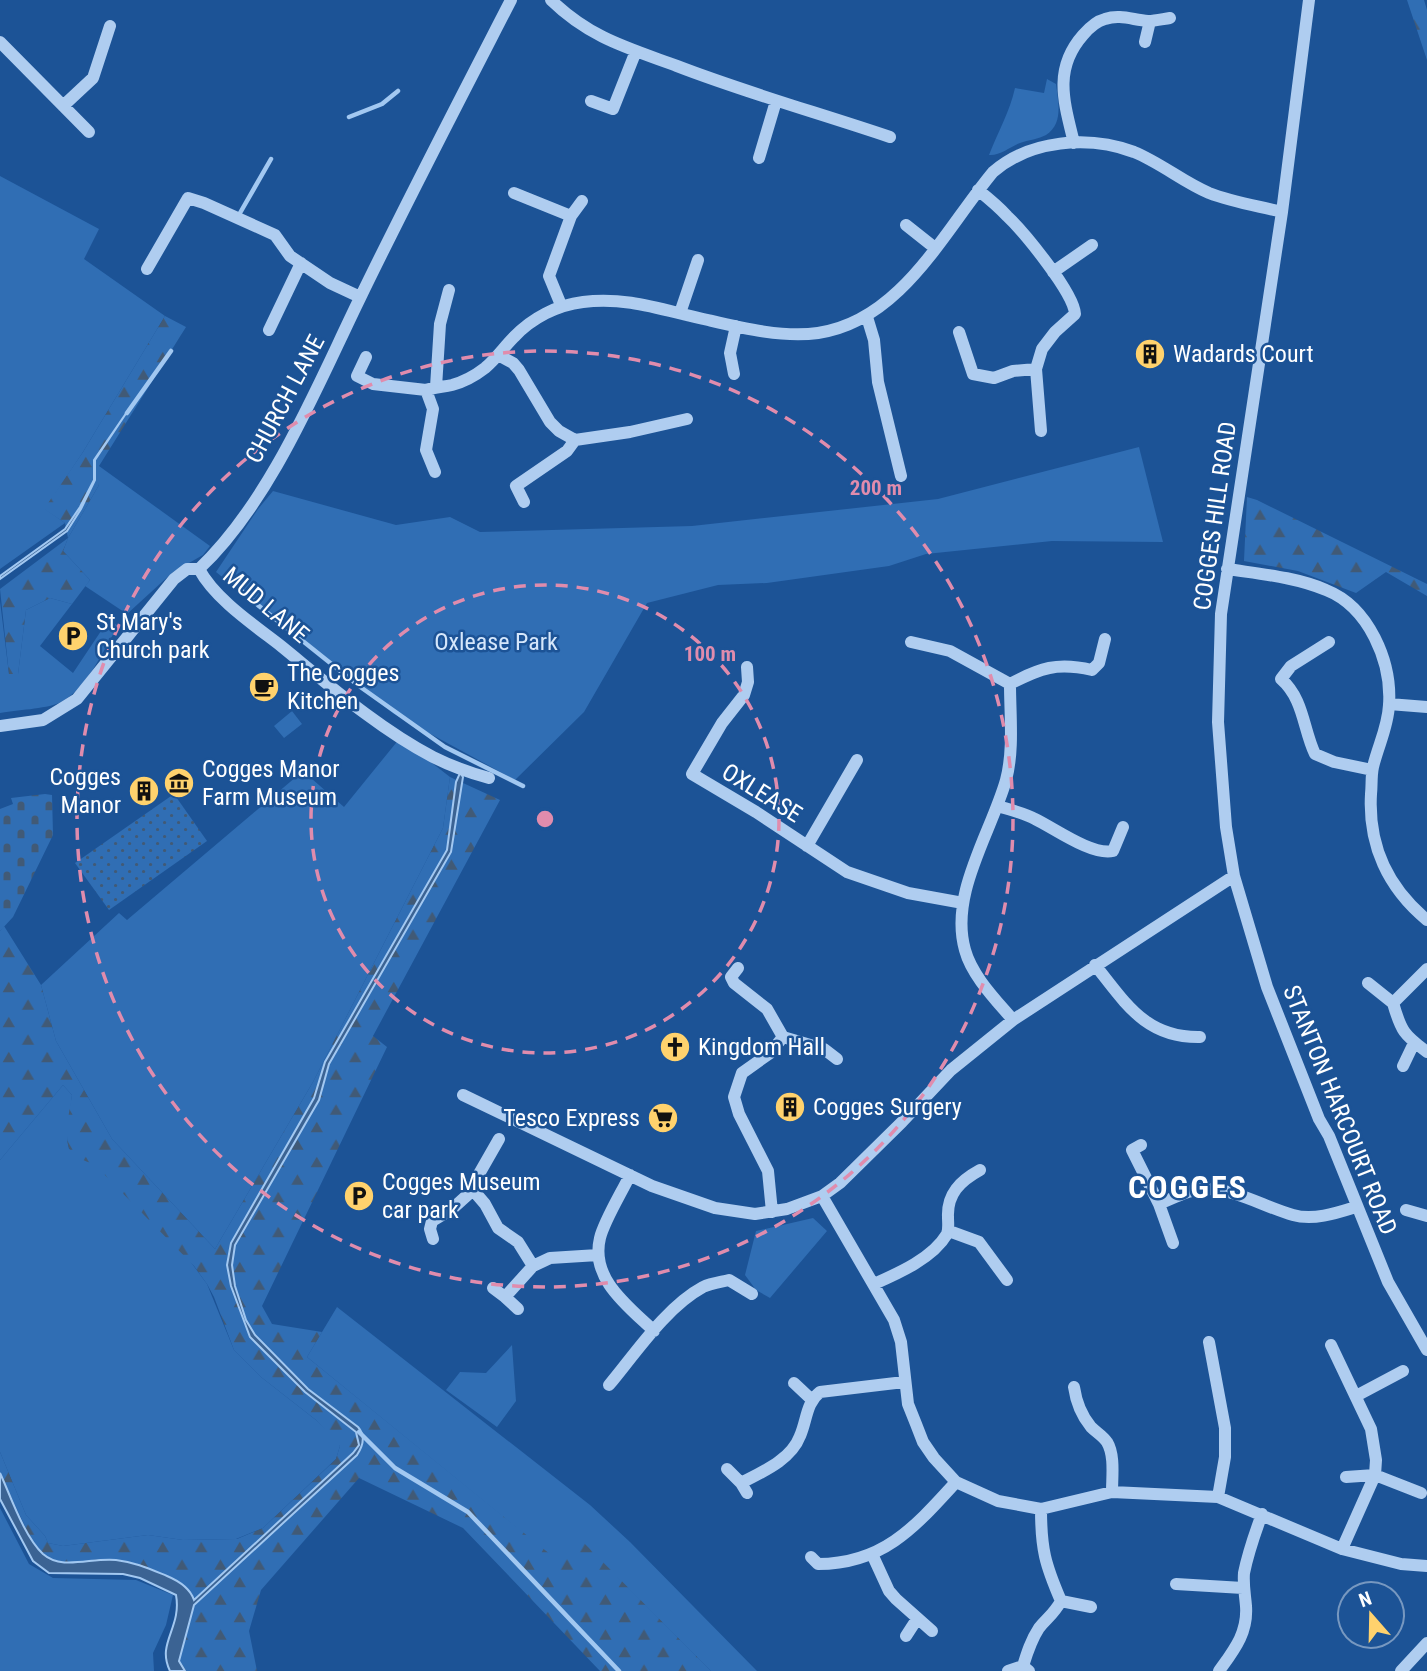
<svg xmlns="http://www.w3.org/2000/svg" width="1427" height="1671" viewBox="0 0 1427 1671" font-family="'Roboto Condensed',sans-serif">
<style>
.green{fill:#306eb4}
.forest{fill:url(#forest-firs)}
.cemetery{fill:url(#cemetery-stones)}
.garden{fill:url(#garden-dots)}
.water{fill:#3b6393;stroke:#a2c8f1;stroke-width:2}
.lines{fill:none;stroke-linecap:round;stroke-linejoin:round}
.stream{stroke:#a2c8f1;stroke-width:4.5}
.minor{stroke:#afcdf0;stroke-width:12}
.ring{fill:none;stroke:#e08cad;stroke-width:3.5;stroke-dasharray:12 9}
.labels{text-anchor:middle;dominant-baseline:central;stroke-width:5;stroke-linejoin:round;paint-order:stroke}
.poi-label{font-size:24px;fill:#fff;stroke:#1c5396;text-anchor:start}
.street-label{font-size:24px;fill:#fff;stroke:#1c5396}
.park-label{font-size:24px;fill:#d5e7fb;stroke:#1c5396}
.district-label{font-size:32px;font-weight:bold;letter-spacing:2px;fill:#fff;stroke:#1c5396}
.centre{fill:#e08cad;stroke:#1c5396;stroke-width:3.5}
.ring-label{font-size:21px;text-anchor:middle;font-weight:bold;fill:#e08cad;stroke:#1c5396;stroke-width:5;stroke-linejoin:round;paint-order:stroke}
</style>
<defs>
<pattern id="forest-firs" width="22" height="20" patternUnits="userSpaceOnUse" patternTransform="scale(1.75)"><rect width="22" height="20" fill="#306eb4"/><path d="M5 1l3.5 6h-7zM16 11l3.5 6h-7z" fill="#415a76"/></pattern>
<pattern id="cemetery-stones" width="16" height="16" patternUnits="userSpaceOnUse" patternTransform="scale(1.75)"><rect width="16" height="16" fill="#306eb4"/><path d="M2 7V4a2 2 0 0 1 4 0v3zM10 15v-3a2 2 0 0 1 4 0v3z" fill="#415a76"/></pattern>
<pattern id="garden-dots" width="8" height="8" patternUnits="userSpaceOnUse" patternTransform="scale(1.75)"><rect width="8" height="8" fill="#306eb4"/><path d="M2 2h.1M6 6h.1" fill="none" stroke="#415a76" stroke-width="1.8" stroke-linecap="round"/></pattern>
</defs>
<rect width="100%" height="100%" fill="#1c5396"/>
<path class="green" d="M1047 79 1056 84C1058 101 1064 123 1046 135 1039 139 1028 140 1020 143 1010 147 1000 156 989 155 998 132 1010 111 1015 88L1044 93Z
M0 176 99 229 84 259 165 316 83 452 45 509 65 523 0 569Z
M1139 447 1163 542 1052 541 926 554 889 566 767 583 718 585 647 603 584 712 515 780 394 714 216 572 258 509 273 491 396 525 450 517 480 532 692 526 938 499Z
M99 466 210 546 203 555 173 572 127 614 85 586 90 580 63 551 68 538 99 485Z
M50 598 72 604 40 646 73 673 109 619 118 626C103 650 87 690 59 703 45 709 16 710 0 713V601L9 674H18L26 610Z
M292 711 302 724 284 738 274 726Z
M400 738 450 777 443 828 313 1082 215 1249 112 1139 56 1041 41 985 119 913 127 920 303 771 344 807Z
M63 1085 72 1095 67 1138 69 1149 108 1150 207 1284 234 1350 261 1377 316 1420 338 1442 340 1446 336 1459 263 1528 236 1539 183 1540 148 1535 63 1546 48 1543 45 1536 26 1515 0 1452V1160Z
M813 1218 827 1231 770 1298 756 1290 745 1275 756 1231Z
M337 1307 590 1505 630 1542 757 1671H711L581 1541 556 1560 307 1357Z
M512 1345 516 1401 497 1427 446 1390 460 1372 486 1373Z
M0 1508 29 1564 53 1578 136 1580 173 1595 166 1625 153 1653 154 1671H0Z"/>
<path class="forest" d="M1407 0H1424L1427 10V60Z
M165 316 186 327 99 466V485L68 538 63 551 90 580 72 604 50 598 26 610 18 674H9L0 589 68 538 65 523 44 509 83 452Z
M1247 497 1257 500 1427 584V596L1386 572 1356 593 1298 571 1244 561Z
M450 777 500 800 373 1036 387 1047 262 1306 272 1324 322 1332 307 1357 556 1559 581 1540 711 1671H600L463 1528 359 1478 261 1590 249 1631 257 1671H185L179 1661 186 1634 192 1593 96 1559 74 1564 54 1561 43 1554 31 1539 0 1473V1452L26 1515 45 1536 48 1543 63 1546 148 1535 183 1540 237 1539 263 1528 331 1464 336 1459 340 1446 316 1420 261 1377 234 1350 214 1297 207 1284 194 1266 94 1164C85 1161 75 1158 70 1150 63 1139 70 1108 72 1095L63 1085 0 1160V931L4 926 41 985 56 1041 112 1139 215 1249 313 1082 443 828Z"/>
<path class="cemetery" d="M45 794 52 795 53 835 13 917 0 931V809L13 804 11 798Z"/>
<path class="garden" d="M174 794 207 841 109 910 75 863Z"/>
<path class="water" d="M129 409 95 460V480L81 509 67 531 0 579V576L65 529 80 507 94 480V460Z
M460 773 463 777 451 852 329 1064 319 1100 235 1245 232 1265 235 1286 246 1320 255 1335 308 1389 358 1427C366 1436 363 1446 357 1455L194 1605 179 1661 185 1671H170C156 1643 182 1628 176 1595L140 1578 123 1574 49 1573 33 1561 0 1499V1473C11 1497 24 1536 43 1554 62 1571 92 1557 116 1560 135 1562 150 1569 167 1576 179 1581 190 1588 194 1600L353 1453 359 1445 356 1432 305 1392 250 1337 231 1286 227 1265 231 1243 314 1098 325 1062 447 850 456 782Z"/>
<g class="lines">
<path class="stream" d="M349 117 382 104 398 91
M240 213 271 159
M127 413 171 351
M234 584 259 606 359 686 445 747 523 786
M359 1432 395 1468 468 1512 619 1671"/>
<path class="minor" d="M551 0C590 38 628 48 677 66 747 93 819 113 890 137
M1309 0 1282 212 1221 614 1218 722 1226 827 1234 876 1267 987 1319 1119 1329 1136 1388 1282 1427 1350
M0 42 89 132
M1145 42 1150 21
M591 101 613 109 636 51
M63 106 93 78 110 26
M1074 143C1064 102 1053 69 1083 35 1089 28 1097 21 1105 19 1120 14 1133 20 1148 21 1155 21 1163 19 1170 18
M759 158 776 101
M514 193 571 216 549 276 561 305
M571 216 582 201
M906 225 935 248
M147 269 188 198 204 203 275 235 290 256 330 283 360 297
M1053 272 1092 245
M680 313 698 260
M867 317 874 340 878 382 901 476
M269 330 301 263
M959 332 973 374 994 378 1013 371 1036 369 1042 349 1055 332 1075 314C1074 293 1024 232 1007 216 998 206 988 198 978 190
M498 355 513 363 519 370 550 422 559 431 575 440 630 432 687 419
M366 357 357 376 373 384 426 390
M1036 369 1041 431
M734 374 730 353 736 326
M436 387 440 324 449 290
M435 472 426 450 433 409 426 390C435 387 443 387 452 385 463 382 476 375 485 368 496 359 504 347 514 337 532 318 557 305 583 302 627 296 665 311 708 320 742 328 783 338 818 333 901 321 944 231 993 172 1030 140 1088 135 1134 152 1161 163 1183 182 1209 193 1232 202 1258 206 1282 212
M524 502 516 486 567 451 575 440
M199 569C215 599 254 625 281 646 329 685 378 728 433 757 451 766 470 773 489 778
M1227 569C1260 574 1296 577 1326 590 1369 607 1392 662 1389 705 1388 727 1378 746 1373 767 1371 776 1372 785 1371 794 1368 845 1388 888 1427 920
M911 642 950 651 1010 684C1010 715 1014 750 1006 780 991 833 949 894 965 950 972 976 996 1000 1013 1020
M1329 642 1291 666 1281 679C1304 699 1303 729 1315 754L1334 762 1372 770
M747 667 748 682 744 695 722 723 692 774 756 812 847 872 908 893 963 903
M1010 684C1040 668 1057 662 1092 670L1099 663 1105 639
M1389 704 1427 707
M0 726 43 720 77 699 174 579 187 569H199C271 501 317 386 360 298 409 197 460 99 511 0
M998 806C1010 810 1024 813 1035 819 1054 828 1092 856 1113 851L1123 827
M807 846 857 760
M1095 965C1125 1002 1145 1038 1200 1037
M738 968 731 977 734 983 767 1009 783 1037 824 1049 837 1059
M1427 969 1393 1003C1401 1031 1404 1035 1427 1052
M1368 983 1393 1003
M1403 1066 1414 1043
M463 1095 652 1186 715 1208 755 1214 787 1209 822 1196 840 1183 902 1122 951 1070 1013 1020 1234 876
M1141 1145 1132 1150 1159 1204 1173 1243
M630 1175C622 1192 604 1221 600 1238 590 1279 628 1306 654 1331
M473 1190 485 1204 498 1228 518 1242 533 1266 550 1258 598 1255
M822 1196 894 1320 901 1342 908 1404 916 1424 923 1442 934 1458 956 1482 998 1501 1041 1509 1112 1492 1218 1497 1342 1549 1401 1564 1427 1566
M1159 1204C1174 1198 1189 1189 1205 1189 1237 1189 1264 1207 1293 1215 1313 1221 1337 1213 1356 1207
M1406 1210 1427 1216
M772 1212 768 1171 739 1114 734 1097 742 1073 770 1053 783 1037
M949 1231 979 1242 1007 1280
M433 1239 430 1229 432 1221 452 1209 473 1190 475 1181 499 1139
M874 1284C899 1273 933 1258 947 1234 949 1229 948 1223 948 1217 947 1194 960 1181 980 1170
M493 1288 505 1297 533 1266
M505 1297 518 1309
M1209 1342 1225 1428V1457L1218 1497
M1331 1345 1371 1429 1376 1460 1375 1475 1342 1549
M794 1383 811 1399
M609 1385C635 1354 666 1307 703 1287 711 1283 721 1282 729 1280L752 1294
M1074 1387C1076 1401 1081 1415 1091 1427 1096 1432 1103 1436 1107 1442 1115 1455 1112 1477 1112 1492
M1356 1396 1403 1371
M727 1469 741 1483 747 1493
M1346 1477 1375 1475 1421 1493
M741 1483C762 1472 791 1460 800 1436 807 1420 806 1403 820 1392L904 1382
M1041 1509C1041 1549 1045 1564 1061 1601
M872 1554 889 1591 896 1599 932 1631
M811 1557 818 1564C883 1564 915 1527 956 1482
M1176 1584 1243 1588
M1061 1601 1091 1607
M906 1636 917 1619
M1023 1666C1027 1653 1031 1640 1039 1628 1047 1618 1054 1614 1061 1601
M1008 1671 1023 1666 1029 1671
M1219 1671C1234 1650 1248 1633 1246 1606 1245 1594 1243 1585 1244 1573 1248 1553 1255 1533 1262 1514
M1401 1671 1427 1643"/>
</g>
<g class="ring">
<circle cx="545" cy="819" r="234"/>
<circle cx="545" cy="819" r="468"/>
</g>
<defs>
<g id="building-disc" transform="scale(1.575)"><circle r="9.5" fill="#ffd26d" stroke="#1c5396"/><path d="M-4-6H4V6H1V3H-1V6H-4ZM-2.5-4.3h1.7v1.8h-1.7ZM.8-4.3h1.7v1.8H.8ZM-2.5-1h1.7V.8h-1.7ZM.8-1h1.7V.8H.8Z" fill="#111"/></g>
<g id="parking-disc" transform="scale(1.575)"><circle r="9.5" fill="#ffd26d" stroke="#1c5396"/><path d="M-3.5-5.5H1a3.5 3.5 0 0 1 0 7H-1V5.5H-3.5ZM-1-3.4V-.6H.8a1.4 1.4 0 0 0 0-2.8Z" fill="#111"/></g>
<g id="cafe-disc" transform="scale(1.575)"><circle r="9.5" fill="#ffd26d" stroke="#1c5396"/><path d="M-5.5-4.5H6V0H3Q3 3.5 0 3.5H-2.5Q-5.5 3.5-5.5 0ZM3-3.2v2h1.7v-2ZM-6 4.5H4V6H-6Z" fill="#111"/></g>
<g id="museum-disc" transform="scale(1.575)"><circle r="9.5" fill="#ffd26d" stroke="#1c5396"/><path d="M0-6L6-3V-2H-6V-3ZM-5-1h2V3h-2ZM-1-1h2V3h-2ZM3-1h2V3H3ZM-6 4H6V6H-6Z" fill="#111"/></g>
<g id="church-disc" transform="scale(1.575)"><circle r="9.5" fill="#ffd26d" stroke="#1c5396"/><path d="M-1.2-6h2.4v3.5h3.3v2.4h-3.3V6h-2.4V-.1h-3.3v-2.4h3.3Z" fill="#111"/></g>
<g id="supermarket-disc" transform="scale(1.575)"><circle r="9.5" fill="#ffd26d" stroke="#1c5396"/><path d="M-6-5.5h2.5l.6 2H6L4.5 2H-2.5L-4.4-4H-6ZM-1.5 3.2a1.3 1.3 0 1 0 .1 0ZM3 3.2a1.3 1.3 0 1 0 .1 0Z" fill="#111"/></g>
</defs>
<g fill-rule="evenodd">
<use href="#building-disc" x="1150" y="354"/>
<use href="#parking-disc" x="73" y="636"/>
<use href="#cafe-disc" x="264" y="687"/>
<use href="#museum-disc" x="179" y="783"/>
<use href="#building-disc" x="144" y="791"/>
<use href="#church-disc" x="675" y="1047"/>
<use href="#building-disc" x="790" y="1107"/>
<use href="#supermarket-disc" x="663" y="1118"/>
<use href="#parking-disc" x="359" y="1196"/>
</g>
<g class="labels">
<g class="poi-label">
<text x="1173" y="354">Wadards Court</text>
<text x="96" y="622">St Mary's<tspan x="96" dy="28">Church park</tspan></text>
<text x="287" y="673">The Cogges<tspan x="287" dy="28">Kitchen</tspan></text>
<text x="202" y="769">Cogges Manor<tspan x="202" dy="28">Farm Museum</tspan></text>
<text x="121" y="777" text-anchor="end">Cogges<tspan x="121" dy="28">Manor</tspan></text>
<text x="698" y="1047">Kingdom Hall</text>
<text x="813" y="1107">Cogges Surgery</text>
<text x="640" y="1118" text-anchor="end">Tesco Express</text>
<text x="382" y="1182">Cogges Museum<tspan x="382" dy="28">car park</tspan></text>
</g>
<g class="street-label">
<text transform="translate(285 399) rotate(-62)">CHURCH LANE</text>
<text transform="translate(1215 516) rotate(-82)">COGGES HILL ROAD</text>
<text transform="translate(266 605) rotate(40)">MUD LANE</text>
<text transform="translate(762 793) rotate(32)">OXLEASE</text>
<text transform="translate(1340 1110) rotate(68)">STANTON HARCOURT ROAD</text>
</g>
<g class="park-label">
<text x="496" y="642">Oxlease Park</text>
</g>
<g class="district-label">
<text x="1188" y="1187">COGGES</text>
</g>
</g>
<circle cx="545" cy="819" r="10" class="centre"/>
<g class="ring-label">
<text x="876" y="495">200 m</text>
<text x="710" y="661">100 m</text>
</g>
<g transform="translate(1371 1615) rotate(340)"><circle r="33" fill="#1c5396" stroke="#7798c0" stroke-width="2"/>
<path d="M0-5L12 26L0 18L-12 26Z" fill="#ffd26d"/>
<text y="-10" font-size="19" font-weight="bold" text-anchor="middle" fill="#ffffff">N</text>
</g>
</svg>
